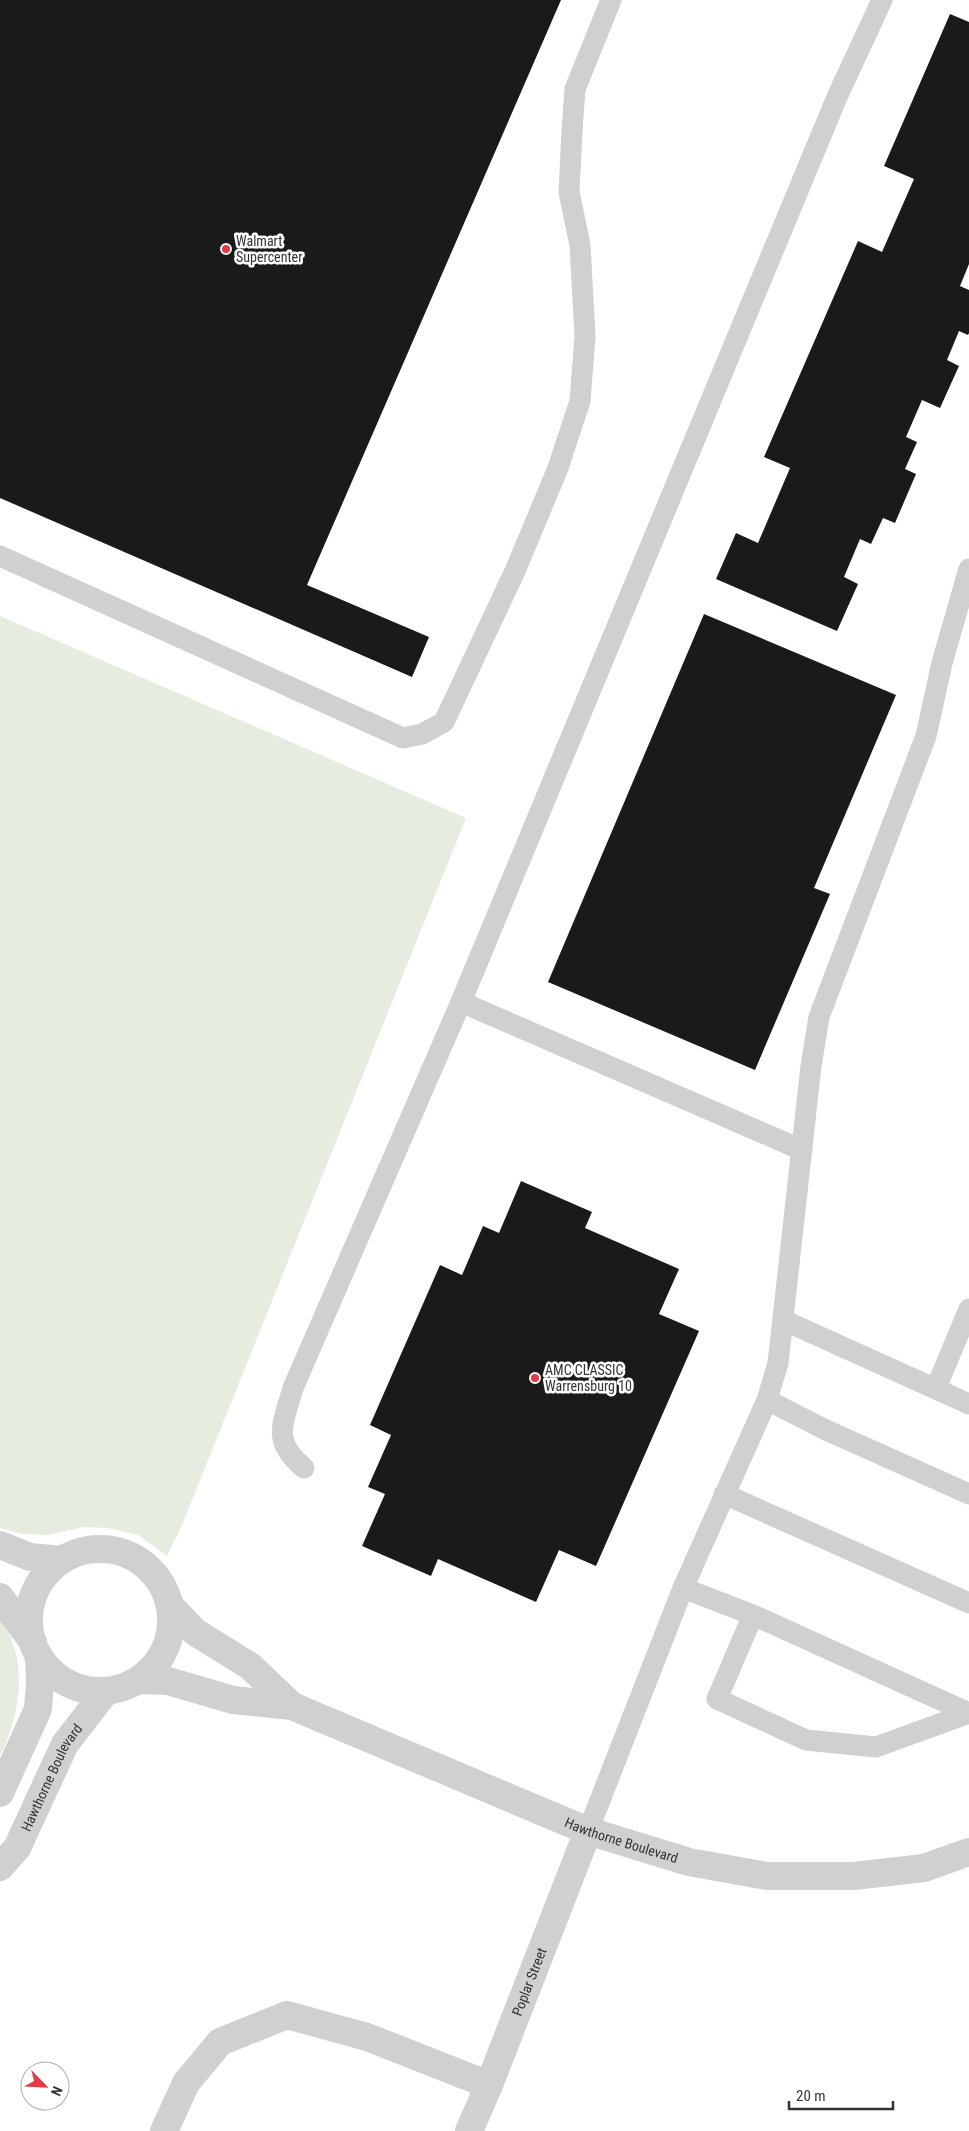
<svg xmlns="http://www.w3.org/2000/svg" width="969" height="2131" viewBox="0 0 969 2131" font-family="'Roboto Condensed',sans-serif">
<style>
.green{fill:#e6ecdf}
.building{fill:#1a1a1a}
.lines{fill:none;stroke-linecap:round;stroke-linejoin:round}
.service{stroke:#d0d0d0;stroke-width:21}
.minor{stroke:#d0d0d0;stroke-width:28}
.tertiary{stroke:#d0d0d0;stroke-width:28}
.poi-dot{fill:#e63946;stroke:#fff;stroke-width:2}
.labels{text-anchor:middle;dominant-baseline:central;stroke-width:5;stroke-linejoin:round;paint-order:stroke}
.poi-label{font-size:14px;fill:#333;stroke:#fff;text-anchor:start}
.street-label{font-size:14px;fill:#333;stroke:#fff}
</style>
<rect width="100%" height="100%" fill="#fff"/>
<path class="green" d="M0 616 466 818 182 1525 167 1556 138 1535 109 1528 84 1527 48 1535 22 1534 0 1528Z
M0 1620C30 1658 20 1716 0 1756Z"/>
<path class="building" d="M0 0H561L307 585 429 637 412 677 0 498Z
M950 14 969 22V264L960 286 969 290V333L968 335 959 331 947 360 959 366 940 408 922 400 906 437 917 442 905 469 916 474 895 523 883 518 871 544 860 539 844 577 858 584 837 631 716 579 736 533 758 543 790 468 764 457 858 241 882 252 914 179 884 166Z
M704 614 896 695 814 888 830 894 755 1070 548 982Z
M521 1181 592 1212 585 1228 679 1269 659 1314 699 1331 596 1566 559 1550 536 1602 438 1559 431 1576 362 1546 385 1494 368 1487 391 1435 370 1425 440 1265 462 1275 483 1226 499 1233Z"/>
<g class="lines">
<path class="service" d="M0 556 403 738 422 734 444 722 515 571 558 468 580 401 585 336 580 245 569 192 572 131 575 89 611 0
M461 1002 802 1150
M783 1320 969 1404
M936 1388 969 1309
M767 1400 826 1430 969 1494
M304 1468C271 1441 283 1424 293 1388L461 1002 837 97 882 0
M724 1494 969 1603
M683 1588 753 1615 717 1699 806 1740 876 1747 969 1713
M753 1615 969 1713
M588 1831 683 1588 767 1400 778 1363 811 1066 819 1017 926 736 942 663 969 569"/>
<g class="minor">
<path d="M164 2131 186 2083 220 2042 287 2015 367 2037 489 2085"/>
<path id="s1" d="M469 2131 489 2085 588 1831"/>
</g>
<g class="tertiary">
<path d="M0 1545 30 1557 62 1560"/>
<circle cx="100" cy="1620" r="71"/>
<path d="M0 1597 33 1642"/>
<path d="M171 1607 195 1632 250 1666 292 1706"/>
<path id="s2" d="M139 1680 168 1681 233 1700 292 1706 588 1831 689 1862 767 1876H854L924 1868 969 1852"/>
<path d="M0 1793 38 1709 40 1683 39 1656"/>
<path id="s3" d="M0 1867 17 1848 65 1744 106 1691"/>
</g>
</g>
<g class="poi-dot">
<circle cx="226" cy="249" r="5"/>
<circle cx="535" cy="1378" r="5"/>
</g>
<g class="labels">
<g class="poi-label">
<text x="236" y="241">Walmart<tspan x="236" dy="16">Supercenter</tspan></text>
<text x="545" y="1370">AMC CLASSIC<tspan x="545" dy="16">Warrensburg 10</tspan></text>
</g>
<g class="street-label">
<text stroke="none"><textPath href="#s3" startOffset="104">Hawthorne Boulevard</textPath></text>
<text stroke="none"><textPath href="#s2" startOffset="512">Hawthorne Boulevard</textPath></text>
<text stroke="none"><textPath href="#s1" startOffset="161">Poplar Street</textPath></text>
</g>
</g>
<g transform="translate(45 2086) rotate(114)"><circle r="24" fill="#ffffff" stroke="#adadad"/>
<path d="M0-4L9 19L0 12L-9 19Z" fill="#e63946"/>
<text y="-8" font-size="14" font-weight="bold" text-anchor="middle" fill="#333333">N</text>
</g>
<path d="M789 2101v8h104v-8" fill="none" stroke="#333333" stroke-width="2.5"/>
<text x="796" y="2101" font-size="15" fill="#333333" stroke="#ffffff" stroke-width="4" paint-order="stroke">20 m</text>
</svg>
